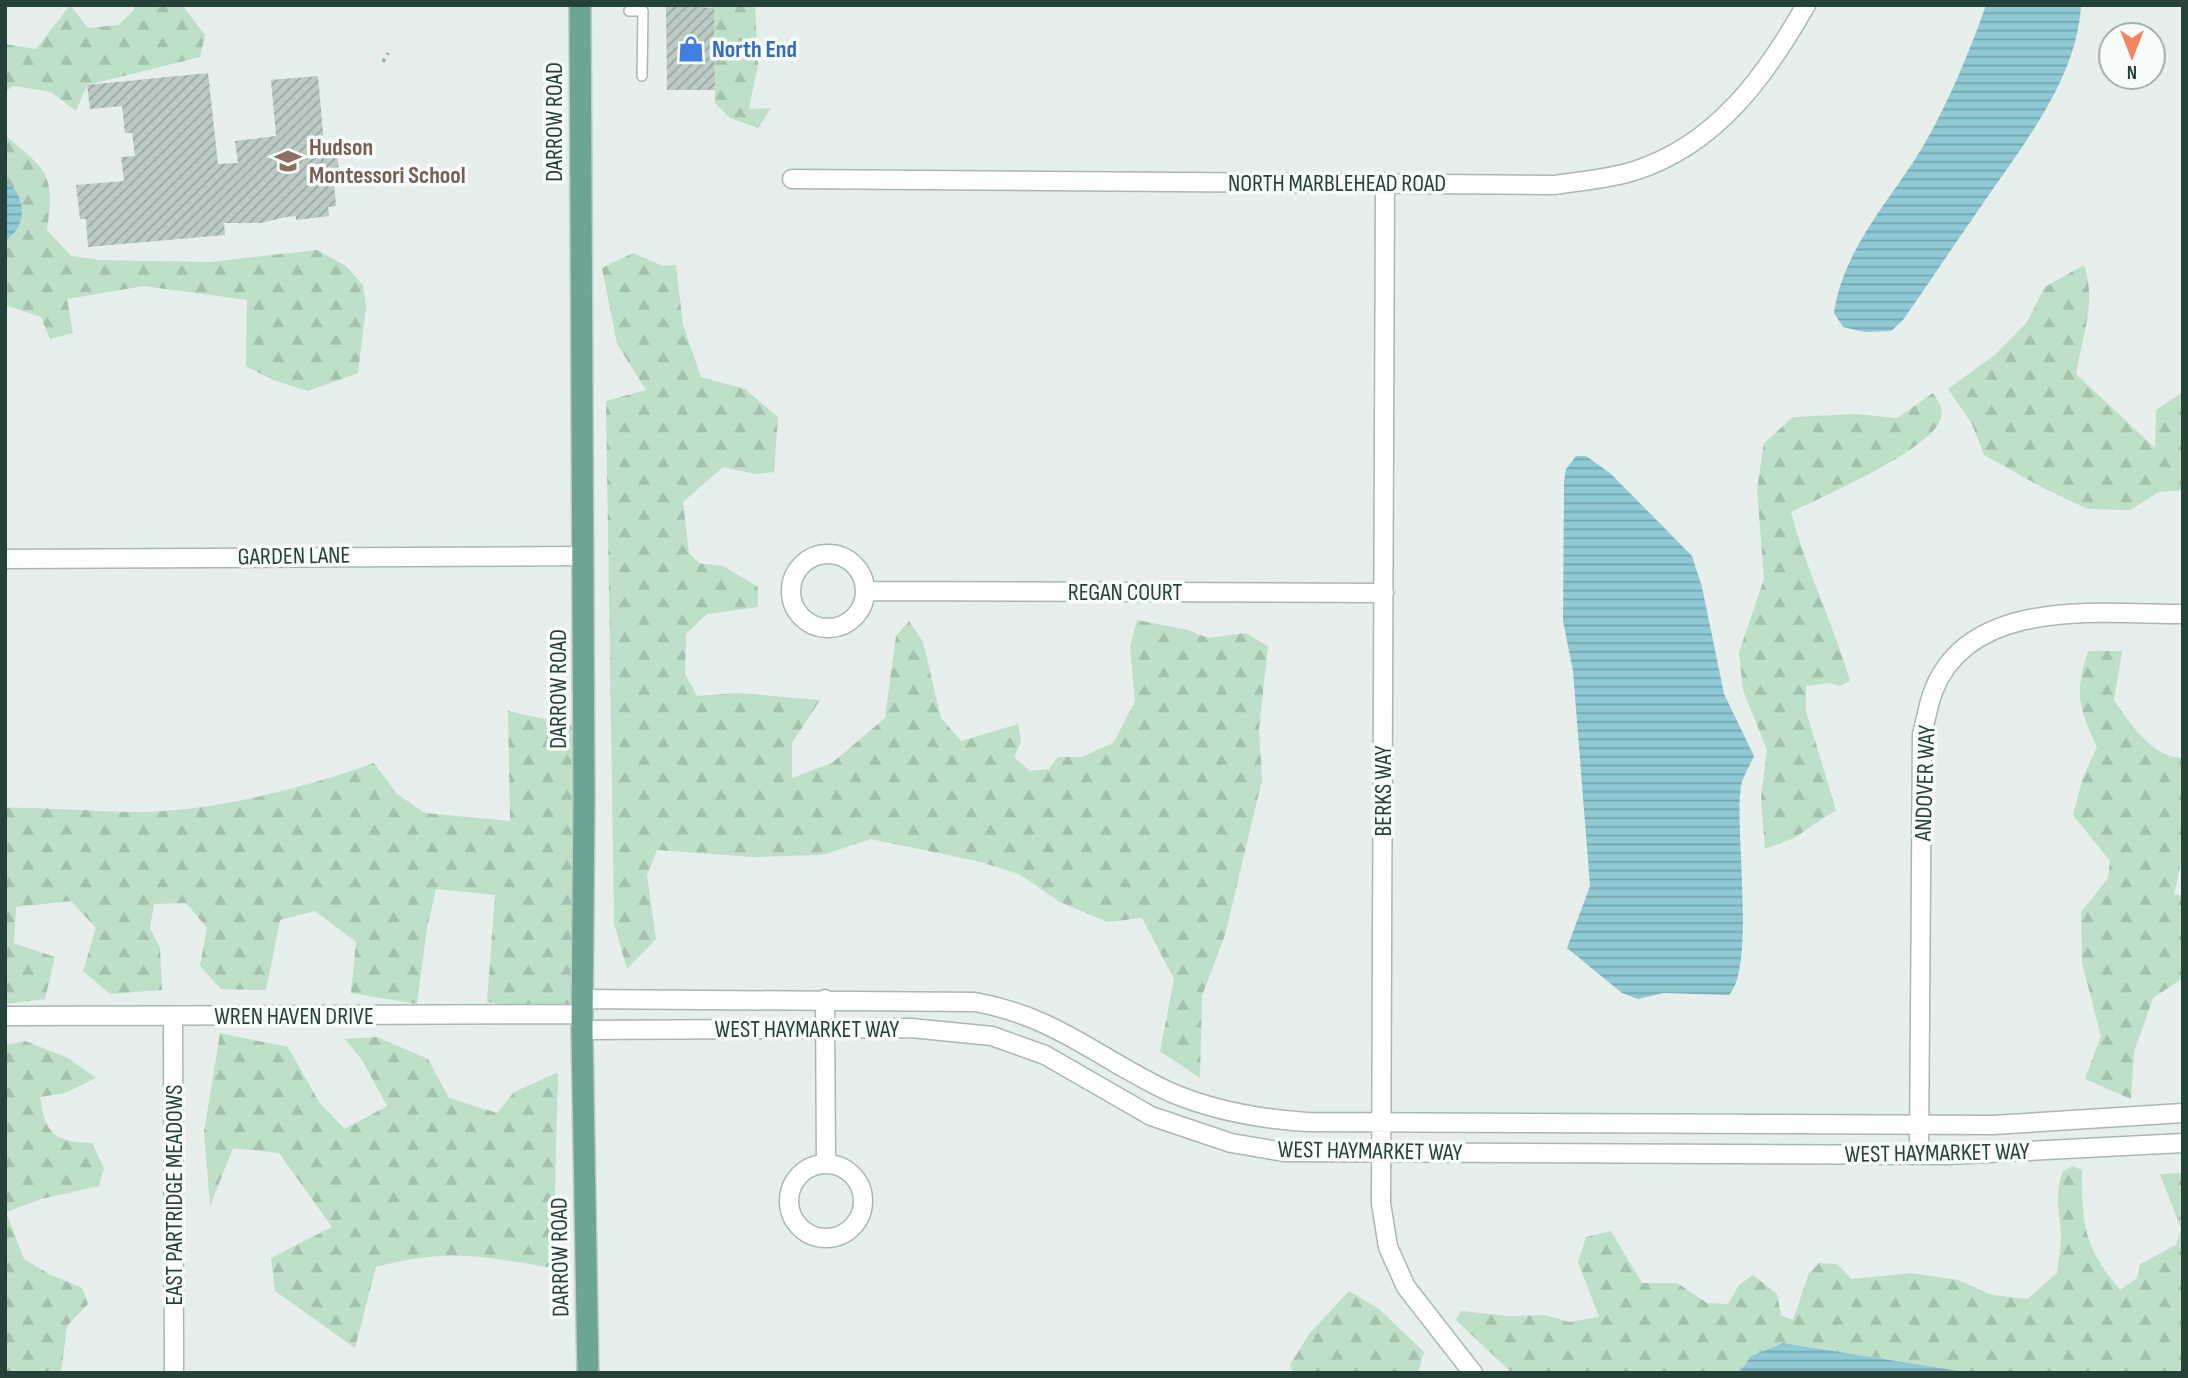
<svg xmlns="http://www.w3.org/2000/svg" width="2188" height="1378" viewBox="0 0 2188 1378" font-family="'Sofia Sans Condensed',sans-serif">
<style>
.forest{fill:url(#forest-firs)}
.water{fill:url(#water-rules)}
.building{fill:url(#building-hatch)}
.lines{fill:none;stroke-linecap:round;stroke-linejoin:round}
.lane-casing{stroke:#a8b8b2;stroke-width:12}
.street-casing{stroke:#a8b8b2;stroke-width:21}
.primary-casing{stroke:#c2cac8;stroke-width:24}
.path{stroke:#86b3a5;stroke-width:3.5;stroke-dasharray:3.5 5;stroke-linecap:butt}
.lane{stroke:#fff;stroke-width:9}
.street{stroke:#fff;stroke-width:18}
.primary{stroke:#6aa596;stroke-width:21}
.labels{text-anchor:middle;dominant-baseline:central;stroke-width:7;stroke-linejoin:round;paint-order:stroke}
.shop-label{font-size:24px;font-weight:bold;fill:#366cbe;stroke:#f7fbf9;text-anchor:start}
.street-label{font-size:24px;fill:#24423a;stroke:#f7fbf9}
.education-label{font-size:24px;font-weight:bold;fill:#785e54;stroke:#f7fbf9;text-anchor:start}
</style>
<defs>
<pattern id="forest-firs" width="22" height="20" patternUnits="userSpaceOnUse" patternTransform="scale(1.75)"><rect width="22" height="20" fill="#bfe0c8"/><path d="M5 1l3.5 6h-7zM16 11l3.5 6h-7z" fill="#a4c1ad"/></pattern>
<pattern id="water-rules" width="6" height="5" patternUnits="userSpaceOnUse" patternTransform="scale(1.75)"><rect width="6" height="5" fill="#8ec9d4"/><path d="M0 2.5h6" fill="none" stroke="#74a5ad"/></pattern>
<pattern id="building-hatch" width="6" height="6" patternUnits="userSpaceOnUse" patternTransform="scale(1.75)"><rect width="6" height="6" fill="#bbcac4"/><path d="M-1 1l2-2M0 6l6-6M5 7l2-2" fill="none" stroke="#98a6a0"/></pattern>
</defs>
<rect width="100%" height="100%" fill="#e6efeb"/>
<path class="forest" d="M70 5 88 28 118 25 134 10V5H182L205 35 200 57 87 85 76 111 51 92 14 86 5 91V44L36 49Z
M710 5H755L758 64 749 109 771 108 758 128 730 118 715 103 714 9Z
M5 135C47 171 55 172 47 230L71 256 100 260 209 262 317 250 346 266 363 285 366 307 358 373 308 391 273 380 246 366 247 300 144 286 67 299 73 333 50 339 41 317 5 305Z
M633 253 663 266 676 265 683 325 701 377 745 389 778 417 774 472 755 474 723 467 683 502 689 553 699 563 723 566 758 587V607L707 614 686 634 685 674 697 696 739 693 820 700 792 743V778L832 763 885 718 896 636 909 621 923 642 941 718 961 741 1018 724 1021 742 1014 757 1030 771 1049 769 1058 757H1082L1114 742 1135 701 1130 647 1137 620 1188 630 1208 638 1245 633 1268 646 1259 729 1262 780 1225 935 1202 996 1200 1078 1160 1051 1174 979 1142 918 1107 922 1060 902 1019 874 981 862 871 839 822 855 752 857 657 850 647 875 656 939 627 969 614 923 606 401 646 390 617 344 602 268Z
M2084 265C2097 303 2082 336 2076 374L2155 448 2156 410 2183 392V490L2159 492 2130 510 2088 509 2047 490 1984 455 1972 424 1948 389 1996 354 2027 322 2045 287Z
M1933 393C1938 401 1944 409 1941 418 1933 449 1822 497 1791 512 1806 570 1833 623 1850 681L1840 686 1830 683 1806 686V711L1836 810 1794 838 1765 849 1761 798 1767 750 1743 690 1739 652 1764 579 1757 489 1764 443 1793 417 1856 414 1897 418Z
M2088 651H2122L2114 700C2130 723 2152 758 2183 758V855L2174 894 2183 896V978L2153 998 2134 1052 2131 1099 2085 1079 2101 1036 2082 963 2081 912 2108 878 2110 861 2073 815 2083 777 2097 747C2079 707 2074 695 2088 651Z
M508 711 584 728 582 1014 487 1002 495 895 436 889 427 928 417 1004 351 993 356 942 315 911 280 920 266 990 221 989 200 966 207 928 186 903 154 904 150 928 160 948 162 990 110 994 83 971 96 928 71 901 16 907 14 943 55 957 45 999 5 1004V808C48 807 91 812 134 812 213 812 300 789 374 763L397 794 425 813 510 821Z
M220 1033 288 1047 319 1102 345 1129 387 1106 362 1060 345 1039 377 1037 428 1059 449 1098 497 1113 514 1092 558 1072 553 1268C485 1256 444 1248 376 1267L355 1348 275 1291 271 1258 332 1227 279 1153 233 1148 210 1206 204 1132Z
M25 1041 68 1058 96 1078 65 1093 40 1097C45 1134 54 1142 92 1143L104 1168 99 1186 41 1199 6 1212 24 1259 49 1274 82 1288 88 1304 67 1326 61 1373H5V1045Z
M2073 1166 2082 1170C2082 1227 2084 1246 2120 1290L2137 1278 2140 1264 2176 1245 2181 1229 2160 1174 2183 1173V1373H1972L1783 1343 1751 1356 1739 1373H1512L1456 1320 1461 1311 1508 1316 1545 1315 1569 1322 1599 1317 1578 1262 1586 1237 1611 1231 1642 1283H1677L1707 1303 1728 1304 1739 1285 1753 1275 1777 1294 1781 1315 1793 1320 1809 1273 1819 1263 1837 1264 1852 1279 1911 1273 1958 1280 1992 1295 2027 1299 2057 1273C2058 1262 2061 1250 2061 1239 2061 1215 2053 1195 2063 1171Z
M1349 1291 1379 1309 1424 1352 1418 1373H1293L1290 1365 1309 1334Z"/>
<path class="water" d="M1986 5H2081C2077 80 2022 145 1982 205 1955 243 1930 282 1903 320L1891 331 1865 332 1843 327 1834 313C1843 249 1890 201 1922 148 1947 106 1970 51 1986 5Z
M5 180C27 196 28 226 5 241Z
M1576 456H1586L1610 473 1692 556 1702 587 1724 694 1754 756C1750 765 1743 776 1741 786 1734 828 1756 967 1729 995L1663 993 1638 999 1622 993 1567 948 1590 886 1573 671 1563 621 1564 482 1566 469Z
M1783 1343 1972 1373H1739L1751 1356Z"/>
<path class="building" d="M666 5 714 8 715 90H667Z
M208 73 218 164 238 163 235 141 276 136 271 80 318 76 325 155 337 154 339 171 333 172 336 206 328 207 329 216 296 220V216L286 217 261 223H224L225 235 88 247 86 219H80L76 185 124 181 121 157 135 156 132 133H125L122 106 90 109 87 85Z"/>
<g class="lines">
<g class="lane-casing">
<path id="lane" d="M629 11H643L642 76"/>
</g>
<g class="street-casing">
<path id="street" d="M792 179 1555 185C1580 181 1609 179 1634 171 1716 145 1765 77 1806 5
M1385 182 1381 1203 1388 1247 1406 1287 1473 1373
M791 591a37 37 0 1 1 74 0a37 37 0 1 1-74 0Z
M5 559 584 556
M866 591 1384 593
M582 999 975 1002C1058 1017 1100 1060 1172 1093 1215 1111 1261 1119 1307 1122L1993 1125 2183 1113
M825 999 826 1164
M5 1016 582 1014
M173 1016 174 1373
M582 1030 911 1028 992 1036 1045 1055 1151 1116 1231 1143 1284 1152 1949 1155 2183 1143
M1919 1155 1922 734C1926 720 1928 705 1933 692 1969 596 2102 614 2183 614
M789 1201a37 37 0 1 1 74 0a37 37 0 1 1-74 0Z"/>
</g>
<g class="primary-casing">
<path id="primary" d="M580 5 584 799 582 1030 588 1373"/>
</g>
<path class="path" d="M383 62 388 53"/>
<use href="#lane" class="lane"/>
<use href="#street" class="street"/>
<use href="#primary" class="primary"/>
</g>
<defs>
<g id="shop-bare" transform="scale(2.1)"><path d="M-5-2.5h2.3a2.7 3.5 0 0 1 5.4 0H5L5.5 6h-11ZM-1.5-2.5h3a1.5 2.3 0 0 0-3 0Z" fill="#3f7fe0" stroke="#f7fbf9" stroke-width="2.5" paint-order="stroke"/></g>
<g id="school-bare" transform="scale(2.1)"><path d="M0-5L7-2L0 1L-7-2ZM-4 1L0 2.5L4 1V4Q0 6-4 4Z" fill="#8d6e63" stroke="#f7fbf9" stroke-width="2.5" paint-order="stroke"/></g>
</defs>
<g fill-rule="evenodd">
<use href="#shop-bare" x="691" y="49"/>
<use href="#school-bare" x="288" y="161"/>
</g>
<g class="labels">
<g class="shop-label">
<text x="712" y="49">North End</text>
</g>
<g class="street-label">
<text transform="translate(554 122) rotate(-90)">DARROW ROAD</text>
<text x="1337" y="183">NORTH MARBLEHEAD ROAD</text>
<text transform="translate(294 556) rotate(-1)">GARDEN LANE</text>
<text x="1125" y="592">REGAN COURT</text>
<text transform="translate(558 689) rotate(-90)">DARROW ROAD</text>
<text transform="translate(1925 783) rotate(-88)">ANDOVER WAY</text>
<text transform="translate(1383 791) rotate(-90)">BERKS WAY</text>
<text x="294" y="1016">WREN HAVEN DRIVE</text>
<text x="807" y="1029">WEST HAYMARKET WAY</text>
<text transform="translate(1370 1151) rotate(1)">WEST HAYMARKET WAY</text>
<text transform="translate(1937 1153) rotate(-1)">WEST HAYMARKET WAY</text>
<text transform="translate(174 1195) rotate(-90)">EAST PARTRIDGE MEADOWS</text>
<text transform="translate(560 1257) rotate(-91)">DARROW ROAD</text>
</g>
<g class="education-label">
<text x="309" y="147">Hudson<tspan x="309" dy="28">Montessori School</tspan></text>
</g>
</g>
<rect width="2188" height="1378" fill="none" stroke="#24423a" stroke-width="14"/>
<g transform="translate(2132 56) rotate(180)"><circle r="33" fill="#f7fbf9" stroke="#a3b1ad" stroke-width="2"/>
<path d="M0-5L12 26L0 18L-12 26Z" fill="#f4845f"/>
<text y="-10" font-size="19" font-weight="bold" text-anchor="middle" fill="#24423a">N</text>
</g>
</svg>
